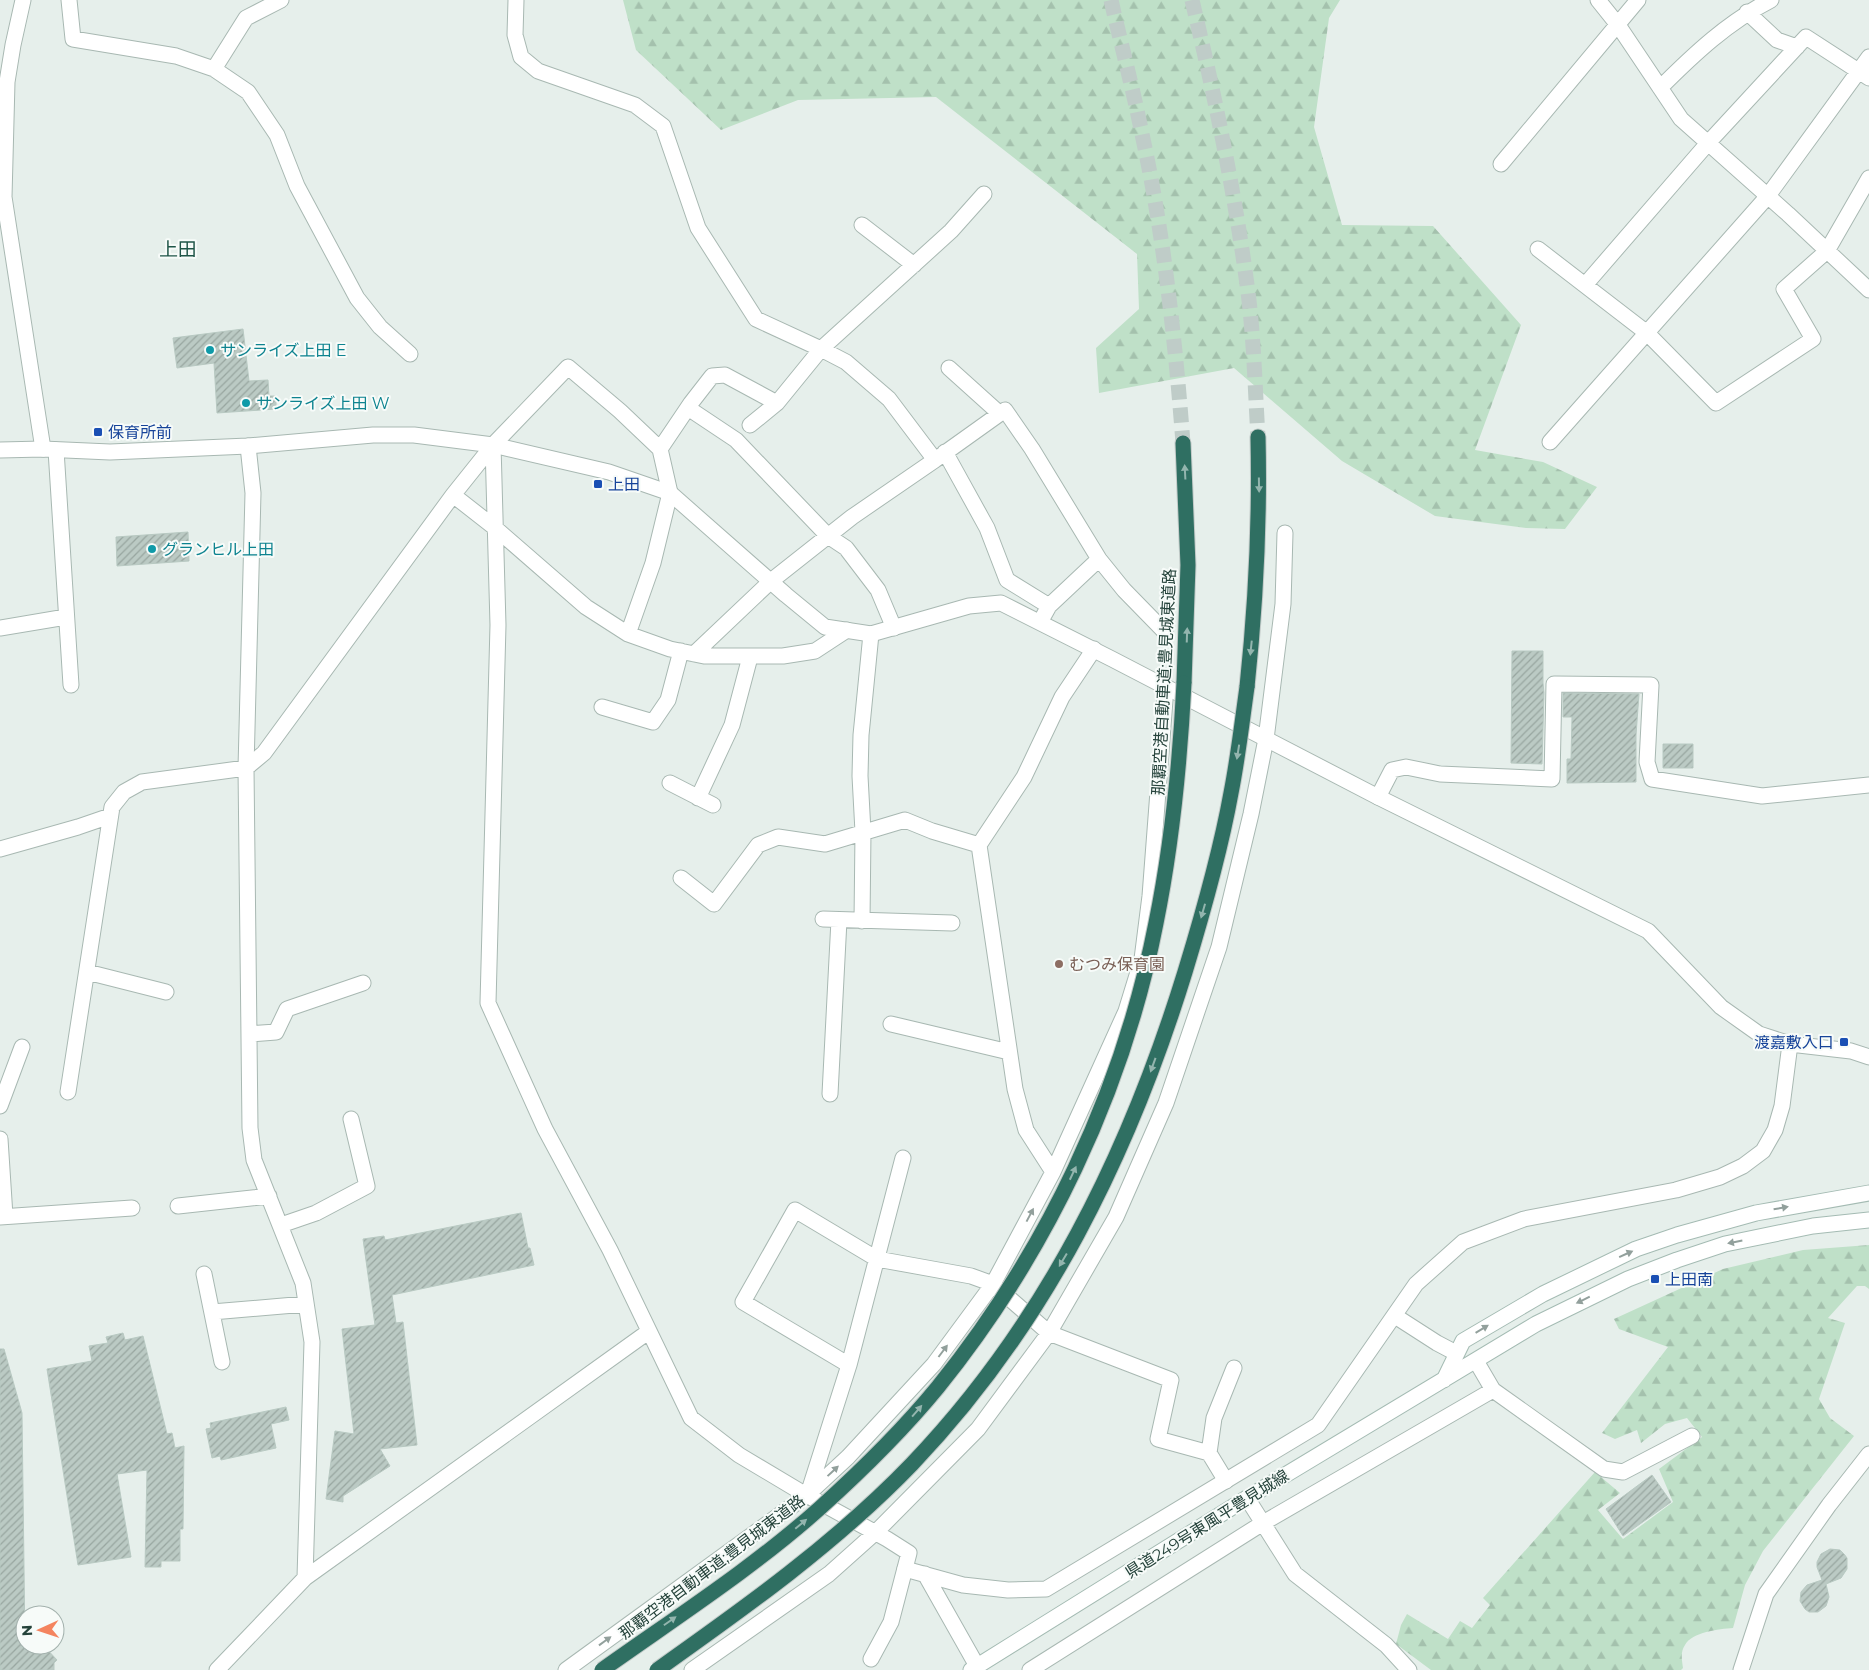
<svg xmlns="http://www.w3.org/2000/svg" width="1869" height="1670" viewBox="0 0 1869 1670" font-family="Montserrat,'Noto Sans JP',sans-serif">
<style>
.forest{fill:url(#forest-firs)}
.building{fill:url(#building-hatch);stroke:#b8c9c2}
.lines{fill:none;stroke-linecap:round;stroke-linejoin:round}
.motorway-tunnel{stroke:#bfccc8;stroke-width:15;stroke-dasharray:15 8;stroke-linecap:butt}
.minor-casing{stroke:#a8b8b2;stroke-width:17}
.tertiary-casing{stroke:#a8b8b2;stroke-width:17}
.secondary-casing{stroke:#a4bbb3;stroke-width:17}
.motorway-casing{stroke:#c2cac8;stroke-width:17}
.minor{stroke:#fff;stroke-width:15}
.tertiary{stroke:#fff;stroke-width:15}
.secondary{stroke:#fff;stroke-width:15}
.motorway{stroke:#2f6f62;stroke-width:15}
.motorway-bridge-casing{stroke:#c2cac8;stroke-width:17;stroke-linecap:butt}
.motorway-bridge{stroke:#2f6f62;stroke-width:15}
.oneway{fill:#93b5ae}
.oneway2{fill:#92a09c}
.culture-dot{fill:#0f9aa8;stroke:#f7fbf9;stroke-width:2}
.transit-dot{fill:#1a4fb4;stroke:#f7fbf9;stroke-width:2}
.education-dot{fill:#8d6e63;stroke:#f7fbf9;stroke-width:2}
.labels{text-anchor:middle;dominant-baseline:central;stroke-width:4;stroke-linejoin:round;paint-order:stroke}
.culture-label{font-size:16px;fill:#0d838f;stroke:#f7fbf9;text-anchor:start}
.transit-label{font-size:16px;fill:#164399;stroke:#f7fbf9;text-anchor:start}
.street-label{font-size:16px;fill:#24423a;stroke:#f7fbf9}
.education-label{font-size:16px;fill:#785e54;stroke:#f7fbf9;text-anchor:start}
.quarter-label{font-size:19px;fill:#1f5548;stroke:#f7fbf9}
</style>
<defs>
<pattern id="forest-firs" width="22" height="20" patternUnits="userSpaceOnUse" patternTransform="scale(1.25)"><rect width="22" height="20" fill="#bfe0c8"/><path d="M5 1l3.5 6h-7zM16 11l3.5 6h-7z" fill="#a4c1ad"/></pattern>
<pattern id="building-hatch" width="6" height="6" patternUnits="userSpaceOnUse" patternTransform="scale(1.25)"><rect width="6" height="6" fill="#bbcac4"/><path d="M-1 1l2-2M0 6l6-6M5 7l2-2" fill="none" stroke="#98a6a0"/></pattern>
</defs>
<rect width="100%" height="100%" fill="#e6efeb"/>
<path class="forest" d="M623 0H1340L1329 18 1314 127 1342 225 1433 226 1521 325 1475 450 1543 462 1597 487 1565 529 1526 528 1435 516 1342 461 1234 368 1099 393 1096 348 1139 309 1137 254 936 97 798 100 721 130 636 50Z
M1869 1245V1289L1865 1286H1857L1828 1318 1845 1323 1819 1399 1830 1418 1854 1436 1763 1551 1745 1585 1733 1628C1719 1629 1692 1632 1685 1645 1680 1652 1682 1660 1683 1668L1681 1670H1431L1396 1644 1401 1625 1407 1614 1448 1639 1460 1621 1472 1628 1490 1605 1483 1598 1595 1472 1620 1493 1598 1510 1623 1539 1673 1502 1659 1469 1702 1437 1687 1418 1665 1424 1641 1443 1637 1430 1615 1439 1602 1433 1668 1347 1619 1329 1614 1319 1723 1269 1803 1250Z"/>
<path class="building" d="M243 329 249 381 268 380 269 396H276V409L217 413 214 363 177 368 173 338Z
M188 532 189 561 117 566 116 537Z
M1512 651H1543V683L1544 693 1542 764 1511 763Z
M1563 693 1639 694 1636 735V782L1567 783V759H1571L1572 717H1563Z
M1663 744H1693V768H1663Z
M521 1213 528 1248H530L534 1265 392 1295 396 1323 403 1322 417 1445 380 1449 390 1466 343 1496V1502L326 1499 335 1431 354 1434 342 1329 375 1325 363 1239 384 1236 385 1240Z
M123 1333 125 1340 143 1336 167 1434 172 1433 175 1448 184 1446 183 1529H180V1561H161V1567H145L147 1470 117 1474 131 1557 78 1565 47 1369 92 1361 89 1346 108 1343 106 1337Z
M0 1349H4L22 1413 25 1645H43L57 1660 54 1663V1670H0Z
M286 1407 289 1420 271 1424 276 1448 221 1460 220 1456 212 1458 206 1429 211 1428 210 1423Z
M1652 1475 1671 1502 1623 1536 1606 1509Z
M1830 1549 1840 1550 1844 1554 1847 1558V1569L1841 1578 1826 1584 1829 1597 1826 1606 1818 1612H1809L1805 1609 1800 1601 1801 1592 1807 1585 1822 1580 1817 1567V1562L1821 1554Z"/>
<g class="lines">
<path class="motorway-tunnel" d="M1111 0C1121 44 1133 89 1142 134 1164 235 1175 339 1183 443
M1192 0C1215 97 1235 193 1248 292 1254 340 1255 388 1258 437"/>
<g class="minor-casing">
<path id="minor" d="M23 0 13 45 7 82 4 197 43 449
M69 0 73 39 176 56 214 69 248 92 277 135 297 186 357 298 380 327 410 354
M516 0 515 35 521 57 538 71 635 105 663 126 698 228 756 319 821 349 846 362 889 399 935 460 852 517 771 581 694 654
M1598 0 1618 25 1681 119 1788 214 1869 290
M1747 12 1777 40 1797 47
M214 69 246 18 281 0
M1660 88C1694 54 1728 22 1771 0
M1501 164 1638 0
M862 225 914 265
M1538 249 1647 333 1716 403 1813 339 1784 289 1827 251 1869 178
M1585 285 1708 143 1806 37 1869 78
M949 368 999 413
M688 408 736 440 828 536 846 548 878 590 894 628
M750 425 777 403 821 349 951 231 984 194
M1550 442 1767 197 1869 57
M493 445 498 625 488 1003 545 1129 610 1250 691 1418 739 1455 801 1492 887 1539 909 1553 891 1622 871 1659
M248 446 253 493 246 768 250 1128 254 1160 303 1283 312 1342 305 1578
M660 449 691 403 712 376 725 375 777 403
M56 450 71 685
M945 452 987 528 1007 580 1049 606
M935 460 1005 410 1032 449 1099 559 1124 590 1165 632
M453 495 494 527 586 607 628 634 670 649 704 656H783L815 651 847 630
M1044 615 1049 606 1099 559
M0 628 66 617
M602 707 653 722 668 700 681 651
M670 783 713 805
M1378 797 1392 770 1406 767 1440 774 1552 779 1554 684 1651 685 1647 762 1652 779 1762 796 1869 785
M698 798 732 725 750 657
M0 849 78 827 110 816
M681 878 714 904 758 845 778 837 825 844 905 820 932 831 979 845
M823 919 952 923
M862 921 863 832 860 776 861 735 871 634
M87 972 166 992
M891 1024 1009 1052
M249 1034 276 1032 287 1009 363 983
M68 1092 112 807 124 792 142 782 246 768 264 753 453 495 493 445 568 367 620 411 660 449 670 493 653 563 628 634
M830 1094 839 920
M0 1106 22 1047
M0 1139 5 1216
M1053 1172 1026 1130 1015 1089 979 845 1024 777 1062 697 1094 649
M178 1206 269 1196
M0 1217 132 1208
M281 1225 316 1213 367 1186 351 1119
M204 1274 222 1362
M212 1312 306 1304
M1395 1316 1437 1343 1456 1353
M1476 1361 1493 1390 1604 1469 1623 1472 1692 1436
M849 1365 743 1302 795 1210 877 1259 971 1276 993 1284 1049 1333 1171 1380 1158 1439 1209 1453 1226 1481
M1209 1453 1214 1418 1234 1368
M808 1494 849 1365 903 1158
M1247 1498 1295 1574 1386 1645 1409 1670
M217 1670 305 1578 648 1332
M566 1670 807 1495 848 1457 934 1364 993 1284 1053 1172 1126 1011 1142 959 1150 896 1166 687
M692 1670 829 1574 876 1532 978 1429 1049 1333 1116 1217 1166 1103 1219 947 1251 814 1266 739 1283 604 1285 533
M1030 1670 1263 1523 1493 1390"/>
</g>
<g class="tertiary-casing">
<path id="tertiary" d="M0 450 43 449 110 452 248 446 373 435H414L493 445 609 472 670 493 786 595 825 627 871 634 969 606 1001 603 1112 659 1378 797 1648 931 1721 1007 1759 1034 1790 1044 1851 1051 1869 1057
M905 1569 963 1585 1008 1590 1046 1589 1318 1425 1416 1284 1463 1242 1524 1219 1676 1190 1720 1177 1743 1166 1763 1151 1775 1130 1782 1106 1790 1044
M925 1574 977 1666
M1741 1670 1766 1594 1829 1505 1869 1454"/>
</g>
<g class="secondary-casing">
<path id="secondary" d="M1444 1380 1463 1341 1543 1294 1636 1249 1677 1235 1756 1213 1869 1193
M971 1670 1247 1498 1536 1324 1628 1279 1677 1260 1725 1244 1813 1226 1869 1220"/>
</g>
<g class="motorway-casing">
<path id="motorway" d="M1183 443 1188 565 1184 683
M1247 687C1256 602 1260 522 1258 437"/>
</g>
<use href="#minor" class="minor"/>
<use href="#tertiary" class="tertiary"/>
<use href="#secondary" class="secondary"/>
<use href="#motorway" class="motorway"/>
<g class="motorway-bridge-casing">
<path id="motorway-bridge" d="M602 1670C675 1618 753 1568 820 1508 861 1471 902 1431 938 1387 1046 1253 1123 1092 1156 923 1172 844 1180 763 1184 683
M657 1670C746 1607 836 1543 912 1464 1045 1325 1129 1154 1185 972 1203 913 1220 854 1231 793 1238 758 1242 722 1247 687"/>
</g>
<use href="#motorway-bridge" class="motorway-bridge"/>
</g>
<defs><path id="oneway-solid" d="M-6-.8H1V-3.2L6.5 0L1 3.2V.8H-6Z" transform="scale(1.25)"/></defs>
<g class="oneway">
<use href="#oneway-solid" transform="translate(1185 472) rotate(-93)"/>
<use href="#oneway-solid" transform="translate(1259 485) rotate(89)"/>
<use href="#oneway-solid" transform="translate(1187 635) rotate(-88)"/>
<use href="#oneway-solid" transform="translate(1251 648) rotate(96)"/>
<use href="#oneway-solid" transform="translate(1238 752) rotate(99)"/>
<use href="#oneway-solid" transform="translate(1203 911) rotate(106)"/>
<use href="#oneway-solid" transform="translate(1153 1065) rotate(110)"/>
<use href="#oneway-solid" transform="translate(1073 1173) rotate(-65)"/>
<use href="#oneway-solid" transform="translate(1063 1260) rotate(121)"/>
<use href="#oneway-solid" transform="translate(917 1411) rotate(-49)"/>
<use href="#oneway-solid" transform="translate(801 1524) rotate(-40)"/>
<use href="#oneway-solid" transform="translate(670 1621) rotate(-35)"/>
</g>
<g class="oneway2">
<use href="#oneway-solid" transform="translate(1781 1208) rotate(-10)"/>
<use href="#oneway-solid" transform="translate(1030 1215) rotate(-62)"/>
<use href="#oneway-solid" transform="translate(1735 1242) rotate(169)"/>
<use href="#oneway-solid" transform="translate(1626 1254) rotate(-24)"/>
<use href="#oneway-solid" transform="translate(1583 1300) rotate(154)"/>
<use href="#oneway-solid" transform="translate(1482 1329) rotate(-31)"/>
<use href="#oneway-solid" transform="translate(943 1351) rotate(-53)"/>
<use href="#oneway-solid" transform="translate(833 1471) rotate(-43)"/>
<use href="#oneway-solid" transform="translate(605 1641) rotate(-36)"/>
</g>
<g class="culture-dot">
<circle cx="210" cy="350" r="5"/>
<circle cx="246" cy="403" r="5"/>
<circle cx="152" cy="549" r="5"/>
</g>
<g class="transit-dot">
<rect x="93" y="427" width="10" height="10" rx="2.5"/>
<rect x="593" y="479" width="10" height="10" rx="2.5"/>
<rect x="1839" y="1037" width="10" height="10" rx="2.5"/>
<rect x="1650" y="1274" width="10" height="10" rx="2.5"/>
</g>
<circle class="education-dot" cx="1059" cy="964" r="5"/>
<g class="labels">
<g class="culture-label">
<text x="220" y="350">サンライズ上田 E</text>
<text x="256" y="403">サンライズ上田 W</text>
<text x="162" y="549">グランヒル上田</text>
</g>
<g class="transit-label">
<text x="108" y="432">保育所前</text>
<text x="608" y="484">上田</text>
<text x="1834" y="1042" text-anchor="end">渡嘉敷入口</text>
<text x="1665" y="1279">上田南</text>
</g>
<g class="street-label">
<text transform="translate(1164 682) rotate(-87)">那覇空港自動車道;豊見城東道路</text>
<text transform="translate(1207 1524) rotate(-32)">県道249号東風平豊見城線</text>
<text transform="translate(712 1567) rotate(-37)">那覇空港自動車道;豊見城東道路</text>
</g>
<g class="education-label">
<text x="1069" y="964">むつみ保育園</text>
</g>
<g class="quarter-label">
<text x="178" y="249">上田</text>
</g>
</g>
<g transform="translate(40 1630) rotate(267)"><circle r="24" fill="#f7fbf9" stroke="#a3b1ad"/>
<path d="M0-4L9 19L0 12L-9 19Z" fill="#f4845f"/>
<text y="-8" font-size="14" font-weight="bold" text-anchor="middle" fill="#24423a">N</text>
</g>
</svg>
